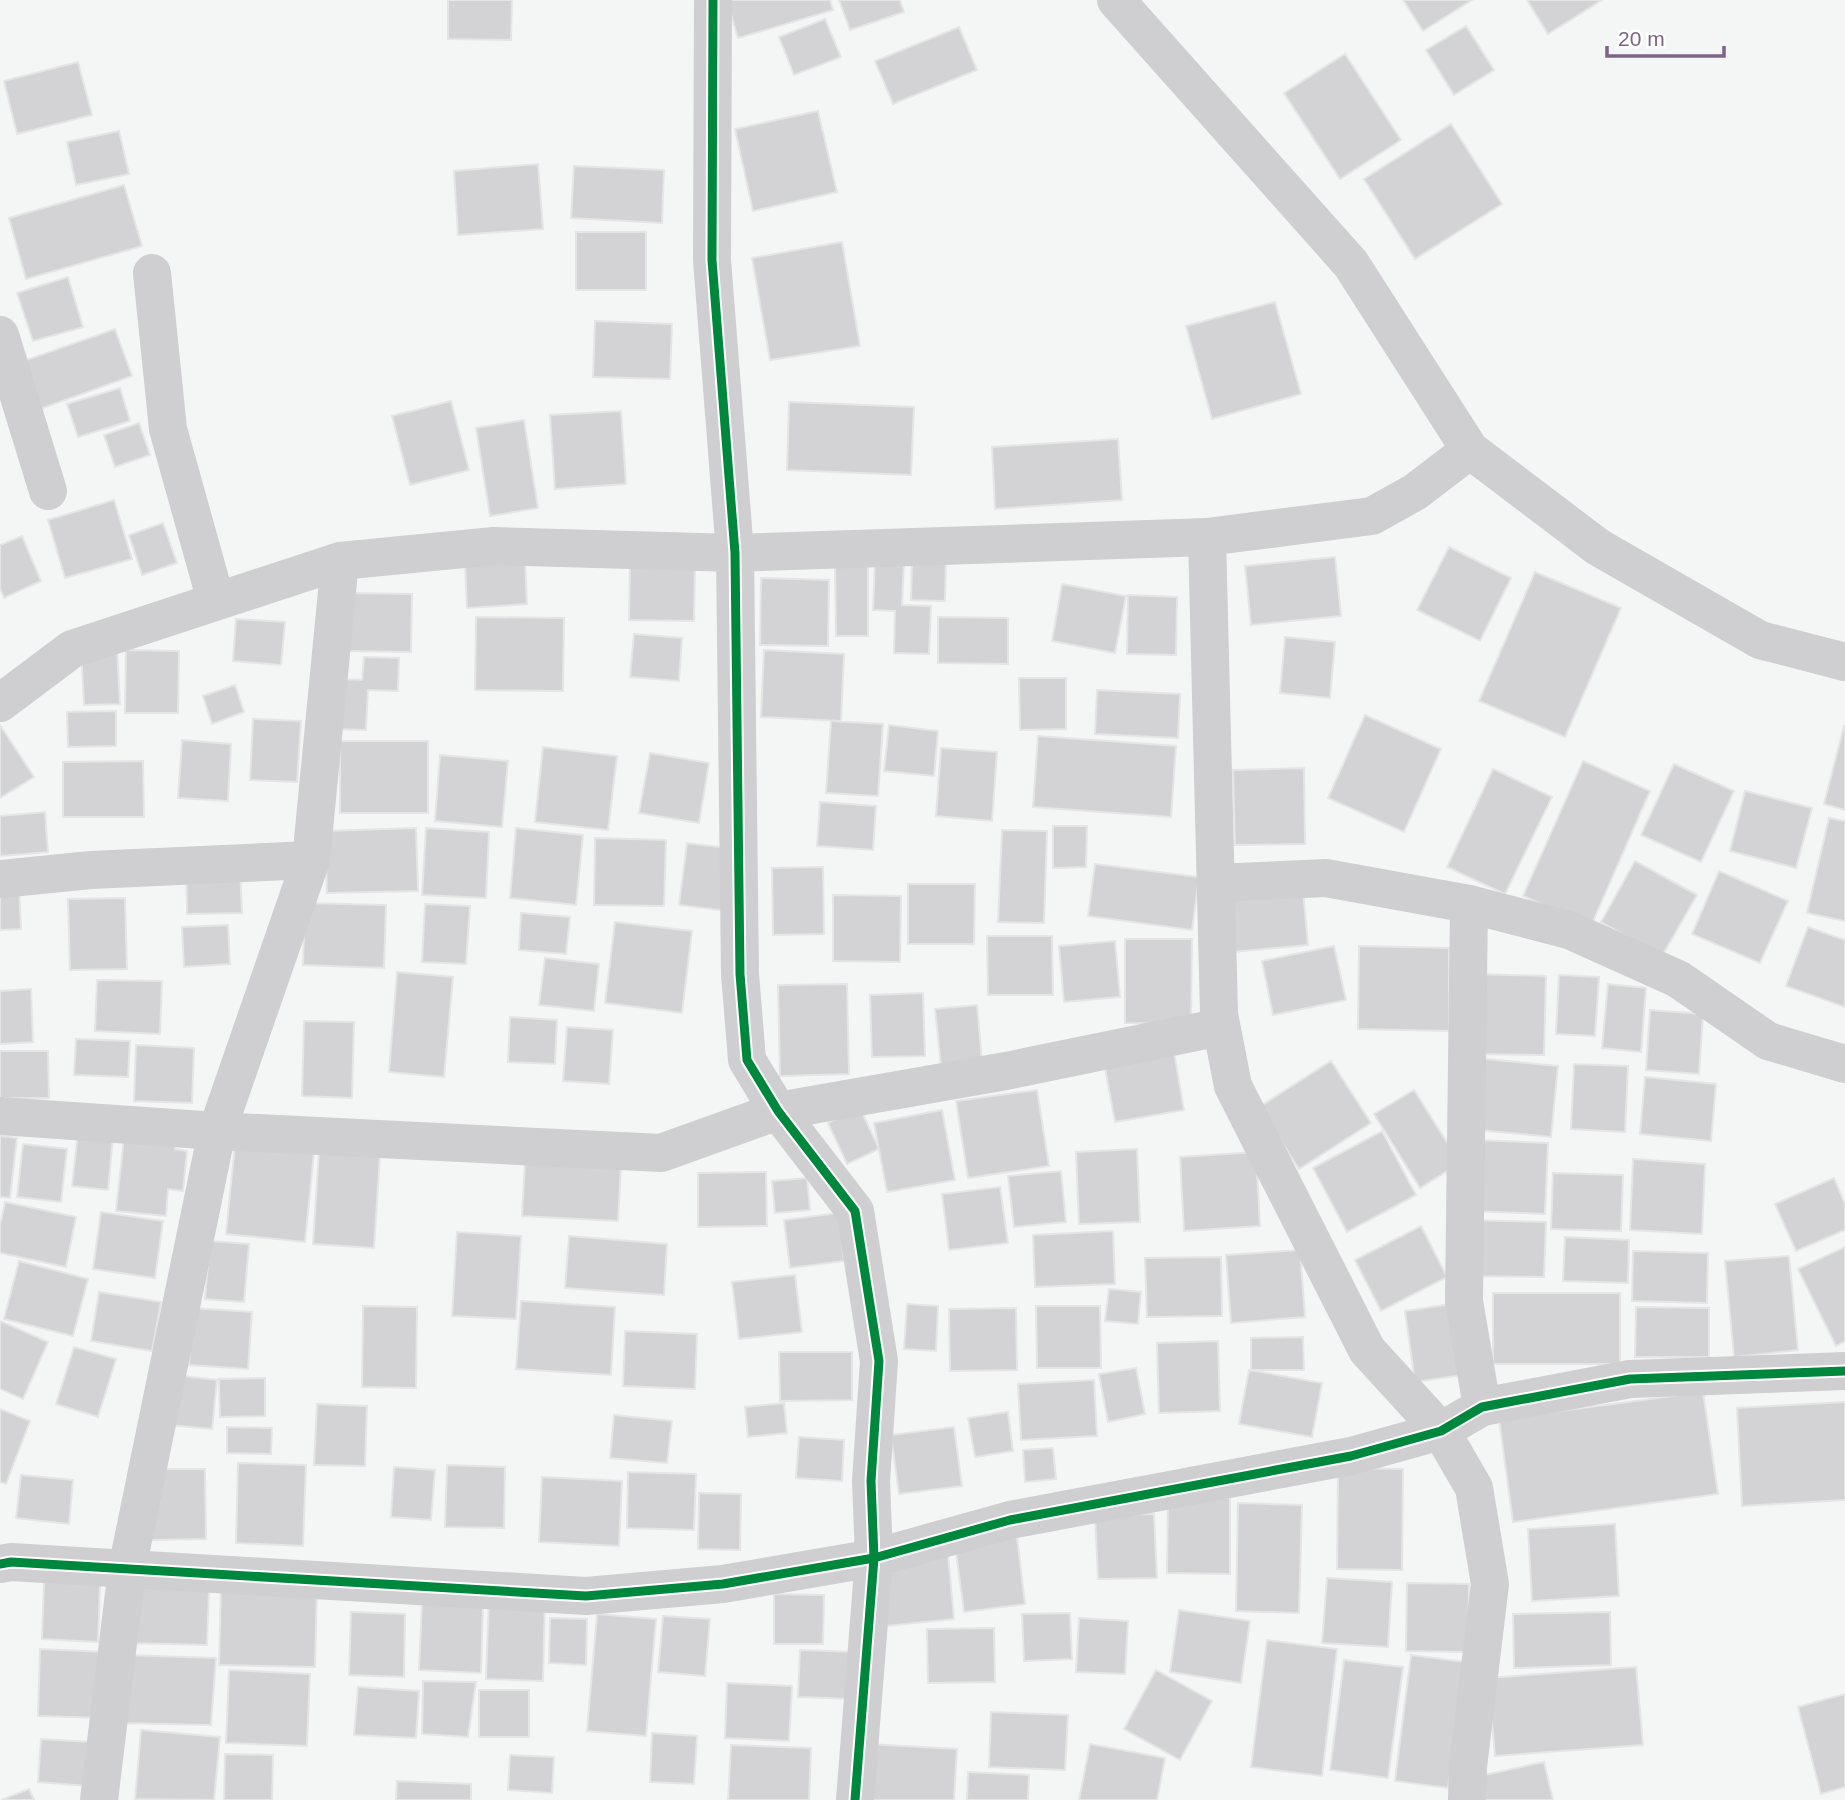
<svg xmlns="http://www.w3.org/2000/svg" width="1845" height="1800" viewBox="0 0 1845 1800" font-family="Helvetica,sans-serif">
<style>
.building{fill:#d3d2d5;stroke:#e4e5e4;stroke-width:2}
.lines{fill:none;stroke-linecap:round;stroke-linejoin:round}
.minor{stroke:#cfced0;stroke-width:38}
.cycleway-casing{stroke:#fff;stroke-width:13}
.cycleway{stroke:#00873e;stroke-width:9}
</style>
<rect width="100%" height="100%" fill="#f4f6f5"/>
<path class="building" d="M448 0H512L511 40 448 39Z
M727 0H830L833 10 738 38Z
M839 0H900L904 12 850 30Z
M1403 0H1472L1423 31Z
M1527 0H1602L1548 34Z
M825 19 841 57 794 75 779 37Z
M1466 26 1494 70 1454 95 1426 50Z
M959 27 977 70 893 104 875 61Z
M1345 54 1401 140 1340 179 1284 93Z
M78 62 92 115 17 134 4 81Z
M818 111 837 192 753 211 735 129Z
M1451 124 1502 204 1415 259 1364 179Z
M119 131 129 174 76 185 67 142Z
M538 164 543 229 458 235 454 171Z
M574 166 664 170 662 223 571 218Z
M124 185 142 246 26 279 9 218Z
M576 232H646V290H576Z
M842 242 860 346 770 360 752 258Z
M68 277 83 327 33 341 17 293Z
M1275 302 1301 394 1212 419 1186 326Z
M595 321 672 324 670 379 593 377Z
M115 329 132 376 29 413 12 365Z
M120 388 130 421 78 437 67 404Z
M451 401 469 470 410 485 392 416Z
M789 402 914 407 911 475 787 470Z
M621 411 626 484 555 489 550 415Z
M524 420 538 508 490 516 476 428Z
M139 423 150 455 115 467 104 435Z
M1118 439 1122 500 995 509 992 447Z
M114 500 132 559 65 578 48 520Z
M163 523 177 563 142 575 129 535Z
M22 536 41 581 4 598 0 588V545Z
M1449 547 1511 578 1480 641 1417 610Z
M1335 557 1341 616 1251 625 1245 566Z
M875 559 904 561 902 605 931 606 929 654 894 653 895 611 873 610Z
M912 559 946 560 945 601 911 600Z
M525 560 527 604 467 608 465 563Z
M868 563V636H836L835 564Z
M630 566 695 567 694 621 629 620Z
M1535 572 1621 608 1565 737 1479 701Z
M761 578 829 580 828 646 760 645Z
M1062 584 1126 596 1115 653 1052 641Z
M348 593 412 594 411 652 348 651Z
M1128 595 1177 597 1176 655 1127 654Z
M476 617 564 618 563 691 475 690Z
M938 617 1008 618V664L938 663Z
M236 619 285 622 281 665 233 661Z
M634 634 682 638 679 681 630 677Z
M1285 637 1335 642 1330 698 1280 693Z
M117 648 120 704 84 705 81 649Z
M126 650 179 651 178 713H125Z
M764 650 844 654 841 721 761 717Z
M364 657 399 658 398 691 368 690 366 730 333 729 336 679 362 680Z
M1019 678H1066V729L1020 730Z
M235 685 244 712 212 724 203 696Z
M1097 690 1180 694 1178 738 1095 734Z
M116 711V746L68 747 67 712Z
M1365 715 1441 749 1404 832 1328 798Z
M253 719 301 721 297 782 250 780Z
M831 721 883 724 878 796 826 793Z
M0 725 34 777 0 798Z
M889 725 938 731 934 776 884 771Z
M1844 726H1845V810L1824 804Z
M1038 736 1176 746 1171 817 1033 807Z
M182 740 231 744 228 801 178 798Z
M340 741H428V813H340Z
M543 747 617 756 608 830 535 822Z
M941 748 997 752 992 821 936 816Z
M650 753 709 763 699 823 639 813Z
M440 755 508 761 502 827 435 821Z
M143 761 144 817H63V762Z
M1583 761 1650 791 1591 926 1523 896Z
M1674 764 1734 791 1701 862 1641 835Z
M1304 768 1305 844 1235 845 1233 770Z
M1493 769 1552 797 1505 894 1447 867Z
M1745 791 1812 808 1796 868 1730 851Z
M820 802 876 806 873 850 817 846Z
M45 812 48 852 0 856V816Z
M1829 818 1845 821V921L1807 913Z
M1053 826H1087L1086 867 1053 868Z
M416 828 418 891 327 893 325 831Z
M426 828 489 832 486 898 422 895Z
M516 828 583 835 576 905 510 898Z
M1002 830 1047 831 1044 923 998 922Z
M595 838 666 840 664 906 594 905Z
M687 843 735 849 727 911 679 905Z
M1635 861 1697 895 1662 956 1601 922Z
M1095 864 1199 877 1192 930 1088 916Z
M240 866 242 913 187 914 186 867Z
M823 867 824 934 773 935 772 868Z
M1719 871 1788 901 1760 963 1692 934Z
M908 884H975L974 944H908Z
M19 887 21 929 0 930V888Z
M1303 891 1308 945 1233 952 1229 898Z
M833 895 901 896 900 962 833 961Z
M125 898 127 969 70 970 68 899Z
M305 903 386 905 384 968 303 965Z
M425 904 470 906 466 964 422 962Z
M521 913 570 917 566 954 519 950Z
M615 922 692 931 682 1013 605 1003Z
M228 925 230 964 184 967 182 927Z
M1808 927 1845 940V1007L1786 986Z
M987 936H1052L1053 995H988Z
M1125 939H1192L1191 1024 1125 1023Z
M1115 941 1120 997 1064 1002 1059 946Z
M1334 946 1346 1000 1273 1015 1262 961Z
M1359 946 1449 948V1031L1358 1029Z
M545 958 599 964 594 1011 539 1005Z
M397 972 453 977 444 1077 389 1072Z
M1476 974 1546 976 1544 1055 1475 1054Z
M1559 975 1599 977 1595 1036 1556 1034Z
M97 980 162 981 160 1034 95 1031Z
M847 984 849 1074 780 1076 778 985Z
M1608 984 1646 988 1641 1052 1602 1048Z
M31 989 33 1042 0 1044V991Z
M923 993 925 1056 872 1057 870 995Z
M977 1005 982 1061 941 1066 935 1009Z
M1650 1010 1703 1014 1699 1074 1646 1070Z
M510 1017 557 1020 555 1064 508 1062Z
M304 1021 354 1022 352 1098 302 1096Z
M567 1027 613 1030 609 1084 563 1081Z
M76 1039 130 1041 128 1077 74 1075Z
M136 1045 194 1048 192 1103 134 1101Z
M1173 1046 1184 1110 1115 1122 1103 1057Z
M0 1051H48L49 1098H0Z
M1476 1058 1558 1066 1551 1137 1469 1129Z
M1331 1061 1371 1123 1299 1169 1259 1107Z
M1574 1064 1628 1066 1625 1132 1571 1129Z
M1645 1077 1716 1084 1711 1141 1640 1134Z
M1037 1090 1049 1166 968 1178 956 1101Z
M1414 1090 1460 1163 1420 1188 1374 1114Z
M860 1108 879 1149 847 1164 828 1123Z
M942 1110 955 1180 887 1192 874 1123Z
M125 1128 176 1134 175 1149 187 1151 183 1191 168 1189 166 1216 116 1211Z
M1382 1131 1416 1195 1347 1232 1313 1168Z
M78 1133 113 1136 108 1190 72 1186Z
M0 1136 17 1138 10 1198 0 1197Z
M1477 1140 1548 1143 1545 1214 1474 1211Z
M23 1144 67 1149 61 1202 17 1197Z
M235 1144 314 1152 305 1242 226 1234Z
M1137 1149 1140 1222 1079 1224 1076 1152Z
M319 1151 380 1154 374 1248 313 1244Z
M1256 1152 1260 1226 1184 1231 1180 1157Z
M1633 1159 1705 1164 1702 1234 1630 1230Z
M525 1161 621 1166 618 1221 522 1216Z
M1061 1171 1066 1222 1014 1227 1008 1176Z
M766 1172 767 1226 698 1227V1173Z
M1553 1173 1623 1175 1621 1231 1551 1229Z
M807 1178 810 1210 775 1213 772 1181Z
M1834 1178 1845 1204V1230L1796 1251 1775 1204Z
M1000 1187 1008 1243 949 1250 942 1194Z
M5 1202 76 1217 66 1267 0 1253V1225Z
M101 1212 163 1221 155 1278 93 1269Z
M838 1213 844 1261 790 1268 784 1220Z
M1471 1220 1546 1222 1544 1277 1469 1276Z
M1421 1226 1447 1277 1381 1311 1355 1260Z
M1113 1231 1115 1284 1035 1287 1033 1235Z
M457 1232 521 1236 516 1319 452 1316Z
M569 1236 667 1244 664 1295 565 1288Z
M1565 1237 1629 1240 1628 1283 1563 1281Z
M210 1241 249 1244 244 1302 205 1299Z
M1845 1247V1341L1836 1346 1798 1269Z
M1300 1250 1305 1317 1231 1323 1226 1255Z
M1633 1251 1708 1253 1707 1303 1632 1301Z
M1789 1256 1798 1350 1734 1357 1725 1261Z
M1221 1257 1222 1316 1147 1317 1145 1258Z
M19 1261 88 1279 73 1336 4 1319Z
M795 1275 802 1332 739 1339 732 1282Z
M1109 1289 1141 1292 1138 1324 1105 1321Z
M99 1292 161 1302 152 1351 91 1341Z
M1493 1293H1620V1364H1493Z
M521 1301 615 1307 611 1375 516 1369Z
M907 1304 938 1306 936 1351 904 1349Z
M1452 1304 1462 1375 1415 1382 1405 1311Z
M363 1306 417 1307 416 1388 362 1387Z
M1036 1306H1100L1101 1368H1037Z
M1636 1307 1709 1308V1357H1635Z
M193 1308 252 1312 248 1369 189 1365Z
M1016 1308 1017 1370 950 1371 949 1309Z
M0 1321 48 1342 23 1399 0 1389Z
M625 1331 697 1334 695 1389 623 1386Z
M1303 1337 1304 1370H1251V1338Z
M1218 1341 1220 1411 1159 1413 1157 1343Z
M74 1347 116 1359 98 1417 56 1404Z
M779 1352H852V1400L780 1401Z
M1136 1368 1145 1414 1108 1422 1099 1374Z
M1249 1370 1322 1383 1312 1437 1239 1424Z
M174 1375 217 1380 212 1429 169 1425Z
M265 1378V1416L220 1417 219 1379Z
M1094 1380 1097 1436 1021 1440 1018 1384Z
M1703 1392 1718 1494 1513 1522 1499 1419Z
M1845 1402V1500L1742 1506 1737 1408Z
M784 1403 787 1433 748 1437 745 1407Z
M317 1404 367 1406 365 1466 314 1465Z
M0 1409 30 1421 6 1484 0 1482Z
M1008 1412 1013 1451 975 1457 968 1418Z
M614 1415 672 1421 667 1463 610 1458Z
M227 1427 272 1428 271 1454 227 1453Z
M954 1427 962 1486 899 1494 891 1435Z
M799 1437 844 1440 842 1481 796 1478Z
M1053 1448 1056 1479 1025 1482 1023 1450Z
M238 1463 306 1465 303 1546 236 1543Z
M447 1465 505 1467 504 1528 445 1527Z
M394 1467 435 1470 431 1520 391 1517Z
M1338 1468 1403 1469 1402 1570 1337 1569Z
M148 1469H205L206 1539 150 1540Z
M628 1472 696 1474 694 1530 627 1528Z
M21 1475 73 1480 69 1524 16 1518Z
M542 1477 622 1481 619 1546 539 1542Z
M699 1493 741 1494 740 1550 698 1549Z
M1168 1497 1230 1498V1574L1167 1573Z
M1238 1503 1302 1505 1299 1613 1236 1611Z
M1154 1514 1157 1578 1098 1579 1095 1515Z
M1615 1524 1619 1596 1532 1601 1528 1529Z
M1017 1537 1025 1604 964 1612 955 1545Z
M948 1555 954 1619 886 1626 880 1562Z
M1327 1578 1392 1582 1388 1647 1322 1643Z
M44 1582 100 1584 98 1642 42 1639Z
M1407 1583 1469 1584 1468 1652 1406 1651Z
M221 1584 317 1587 315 1667 219 1665Z
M130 1587 209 1590 207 1645 128 1643Z
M774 1594 824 1595 823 1644H774Z
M489 1595 545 1597 543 1681 486 1679Z
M422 1602 483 1604 481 1673 419 1670Z
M1179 1610 1250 1621 1241 1683 1170 1672Z
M351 1612 405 1614 404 1677 349 1675Z
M1610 1612 1611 1665 1514 1668 1513 1614Z
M1070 1613 1072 1659 1024 1661 1022 1614Z
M597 1614 656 1619 646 1736 587 1731Z
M663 1616 710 1619 705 1676 658 1672Z
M550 1618 587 1619 586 1665 549 1663Z
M1079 1618 1128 1621 1125 1674 1076 1672Z
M994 1628 995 1682 928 1683 927 1629Z
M1267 1640 1337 1649 1322 1776 1251 1767Z
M40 1649 107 1652 105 1718 38 1716Z
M800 1650 857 1652 854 1699 798 1697Z
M123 1655 216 1658 211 1725 121 1723Z
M1411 1655 1465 1662 1448 1788 1395 1781Z
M1344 1660 1403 1667 1388 1778 1330 1770Z
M1636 1667 1643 1745 1495 1756 1488 1678Z
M229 1670 310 1674 307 1746 226 1743Z
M1156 1670 1212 1701 1180 1760 1124 1729Z
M423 1681 476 1682 468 1737 422 1734Z
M727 1683 792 1686 789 1741 725 1738Z
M358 1687 419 1691 416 1738 354 1735Z
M479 1690H529V1737H479Z
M1845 1694V1787L1821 1794 1798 1707Z
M991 1712 1068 1715 1065 1770 989 1767Z
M141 1730 220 1737 214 1800 135 1799Z
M652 1733 697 1736 694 1784 650 1782Z
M41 1739 91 1742 88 1786 38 1782Z
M868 1744 957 1749 954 1800H864Z
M1090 1744 1165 1758 1157 1800H1079Z
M731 1745 811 1748 809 1800H728Z
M225 1754 273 1755 272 1800H224Z
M510 1755 554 1757 552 1793 508 1790Z
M1544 1762 1553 1800H1480L1475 1777Z
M968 1772 1029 1775 1028 1800H967Z
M397 1781 471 1784V1800H396Z
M29 1789 34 1800H1Z"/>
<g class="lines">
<path class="minor" d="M713 0 712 260 735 553 740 974 747 1060 778 1111 855 1211 879 1361 871 1481 874 1558 855 1800
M1116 0 1351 264 1470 450 1598 547 1760 640 1845 662
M152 273 168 429 216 601
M0 335 48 491
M1207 537 1219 1014 1233 1086 1367 1350 1441 1431 1474 1488 1490 1584 1468 1767 1467 1800
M0 703 72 649 340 561 494 546 735 553 1207 537 1372 516 1415 492 1470 450
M0 879 91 870 311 860
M1216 883 1326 878 1469 904 1569 930 1678 979 1768 1041 1845 1064
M1469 904 1464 1301 1482 1407
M0 1116 217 1131 661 1153 778 1111 1006 1071 1221 1027
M0 1564 11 1562 586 1596 723 1584 874 1558 1010 1520 1351 1456 1441 1431 1482 1407 1630 1379 1845 1371
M99 1800 127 1569 217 1131 311 860 340 561"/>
<g class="cycleway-casing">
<path id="cycleway" d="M713 0 712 260 735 553 740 974 747 1060 778 1111 855 1211 879 1361 871 1481 874 1558 855 1800
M0 1564 11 1562 586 1596 723 1584 874 1558 1010 1520 1351 1456 1441 1431 1482 1407 1630 1379 1845 1371"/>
</g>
<use href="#cycleway" class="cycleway"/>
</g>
<path d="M1607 46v10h117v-10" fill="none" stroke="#7d6387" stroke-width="3.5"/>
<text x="1618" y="46" font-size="21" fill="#7d6387" stroke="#ffffff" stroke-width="5" paint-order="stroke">20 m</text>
</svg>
